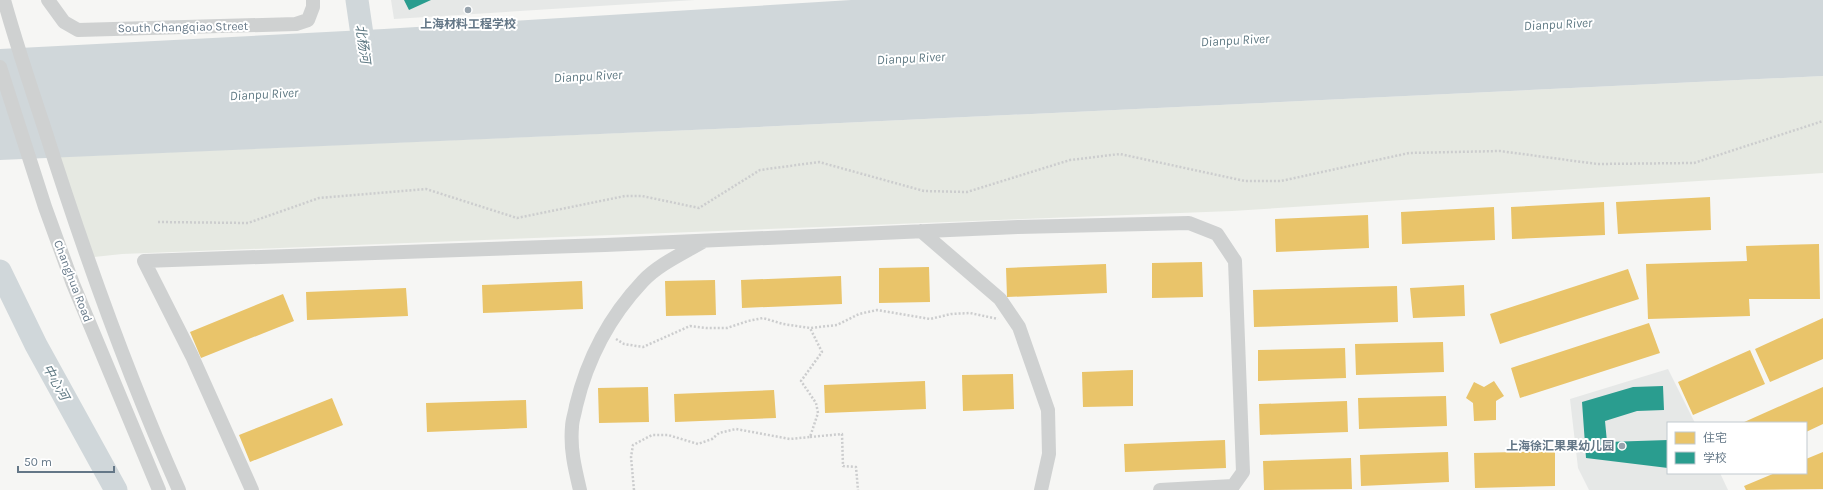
<svg xmlns="http://www.w3.org/2000/svg" width="1823" height="490" viewBox="0 0 1823 490" font-family="Karla,'Noto Sans SC',sans-serif">
<style>
.built{fill:#e6e8e7}
.green{fill:#e6e9e2}
.water{fill:#d0d7da}
.homes{fill:#e9c46a}
.schools{fill:#2a9d8f}
.lines{fill:none;stroke-linecap:round;stroke-linejoin:round}
.river{stroke:#d0d7da;stroke-width:23}
.path{stroke:#cccdce;stroke-width:2.5;stroke-dasharray:2 2;stroke-linecap:butt}
.minor{stroke:#cfd1d1;stroke-width:14}
.poi-dot{fill:#97a3ad;stroke:#fff;stroke-width:1.5}
.labels{text-anchor:middle;dominant-baseline:central;stroke-width:4;stroke-linejoin:round;paint-order:stroke}
.poi-label{font-size:12px;font-weight:bold;fill:#647787;stroke:#fff}
.street-label{font-size:12px;fill:#647787;stroke:#fff}
.water-label{font-size:13px;font-style:italic;fill:#5f7983;stroke:#fff}
</style>
<rect width="100%" height="100%" fill="#f6f6f4"/>
<path class="built" d="M391 0H695L394 19Z
M1668 369 1695 423H1668V473H1720L1728 490H1589L1578 468 1570 399Z"/>
<path class="green" d="M1823 76V173L1232 211 122 254 94 257 57 157 738 128Z"/>
<path class="water" d="M851 0H1823V76L738 128 0 160V49L384 29Z"/>
<path class="homes" d="M1710 197 1711 230 1618 234 1616 202Z
M1604 202 1605 235 1512 239 1511 207Z
M1494 207 1495 240 1402 244 1401 212Z
M1368 215 1369 248 1276 252 1275 219Z
M1819 244 1820 299H1749L1750 316 1648 319 1646 264 1747 261 1746 246Z
M1202 262 1203 297 1152 298V263Z
M1106 264 1107 293 1007 297 1006 268Z
M929 267 930 302 879 303V268Z
M1628 269 1639 299 1500 344 1490 314Z
M841 276 842 304 742 308 741 280Z
M715 280 716 315 666 316 665 281Z
M582 281 583 309 483 313 482 285Z
M1464 285 1465 316 1413 318 1410 288Z
M1397 286 1398 322 1254 327 1253 290Z
M406 288 408 316 307 320 306 292Z
M283 294 294 321 201 358 190 332Z
M1823 318V359L1770 382 1755 349Z
M1649 323 1660 353 1520 398 1511 368Z
M1443 342 1444 372 1356 375 1355 344Z
M1345 348 1346 378 1258 381V350Z
M1750 350 1765 384 1693 415 1678 382Z
M1133 370V406L1083 407 1082 372Z
M1013 374 1014 409 963 411 962 375Z
M925 381 926 409 825 413 824 385Z
M1494 381 1504 396 1496 401V420L1474 421 1473 403 1466 398 1474 382 1484 387Z
M648 387 649 422 599 423 598 388Z
M1823 387V424L1806 432V423H1742Z
M774 390 776 418 675 422 674 394Z
M1446 396 1447 426 1359 429 1358 398Z
M332 398 343 425 250 462 239 435Z
M526 400 527 428 427 432 426 403Z
M1347 401 1348 432 1260 435 1259 404Z
M1225 440 1226 468 1125 472 1124 444Z
M1555 451V486L1475 488 1474 453Z
M1448 452 1449 482 1361 486 1360 455Z
M1823 452V489L1746 490 1744 486 1775 473H1806V459Z
M1351 458 1352 489 1264 490 1263 461Z"/>
<path class="schools" d="M404 0H431L409 10Z
M1663 386 1664 410 1637 411 1605 421 1607 442 1668 440V468L1586 458 1582 402 1633 387Z"/>
<g class="lines">
<path class="river" d="M357 0 366 62
M0 271 36 345 116 490"/>
<path class="path" d="M158 222 248 223 319 198 426 189 517 218 625 196H642L699 208 760 170 819 162 924 191 967 192 1070 160 1120 154 1245 181H1281L1409 153 1500 151 1597 164 1694 163 1823 121
M616 339 624 344 643 347 690 326 706 328H727L748 321 763 318 783 324 810 328 837 325 859 314 877 310 930 319 951 314 970 313 998 319
M810 437 842 434 843 466 856 467 858 490
M634 490 631 457 633 445 652 435H668L698 444 712 439 719 433 736 429 790 439 810 437 818 413 816 403 801 381 822 352 810 328"/>
<path class="minor" d="M4 0C16 43 30 85 44 127 83 250 126 372 179 490
M48 0 64 22 78 30 296 24 308 20 313 7V0
M0 67 45 207 73 284 159 490
M921 231 1000 299 1019 327 1048 410 1049 454 1041 490
M252 490 192 356 144 261 605 245 1018 227 1189 223 1217 234 1235 261 1243 472 1233 486 1160 490
M580 490C575 469 570 449 572 427 572 420 575 413 576 406 587 360 610 316 643 281 659 264 684 253 704 241"/>
</g>
<g class="poi-dot">
<circle cx="468" cy="10" r="4"/>
<circle cx="1622" cy="446" r="4"/>
</g>
<g class="labels">
<g class="poi-label">
<text x="468" y="24">上海材料工程学校</text>
<text x="1614" y="446" text-anchor="end">上海徐汇果果幼儿园</text>
</g>
<g class="street-label">
<text transform="translate(183 27) rotate(-1)">South Changqiao Street</text>
<text transform="translate(73 281) rotate(69)">Changhua Road</text>
</g>
<g class="water-label">
<text transform="translate(1558 24) rotate(-3)">Dianpu River</text>
<text transform="translate(1235 40) rotate(-3)">Dianpu River</text>
<text transform="translate(363 44) rotate(82)">北杨河</text>
<text transform="translate(911 58) rotate(-3)">Dianpu River</text>
<text transform="translate(588 76) rotate(-3)">Dianpu River</text>
<text transform="translate(264 94) rotate(-3)">Dianpu River</text>
<text transform="translate(56 382) rotate(61)">中心河</text>
</g>
</g>
<rect x="1667" y="422" width="140" height="52" fill="#ffffff" stroke="#c1c9cf"/>
<rect x="1675" y="432" width="20" height="12" fill="#e9c46a" stroke="#c1c9cf"/>
<text x="1703" y="442" font-size="12" fill="#647787">住宅</text>
<rect x="1675" y="452" width="20" height="12" fill="#2a9d8f" stroke="#c1c9cf"/>
<text x="1703" y="462" font-size="12" fill="#647787">学校</text>
<path d="M18 466v6h96v-6" fill="none" stroke="#647787" stroke-width="2"/>
<text x="24" y="466" font-size="12" fill="#647787" stroke="#ffffff" stroke-width="3" paint-order="stroke">50 m</text>
</svg>
